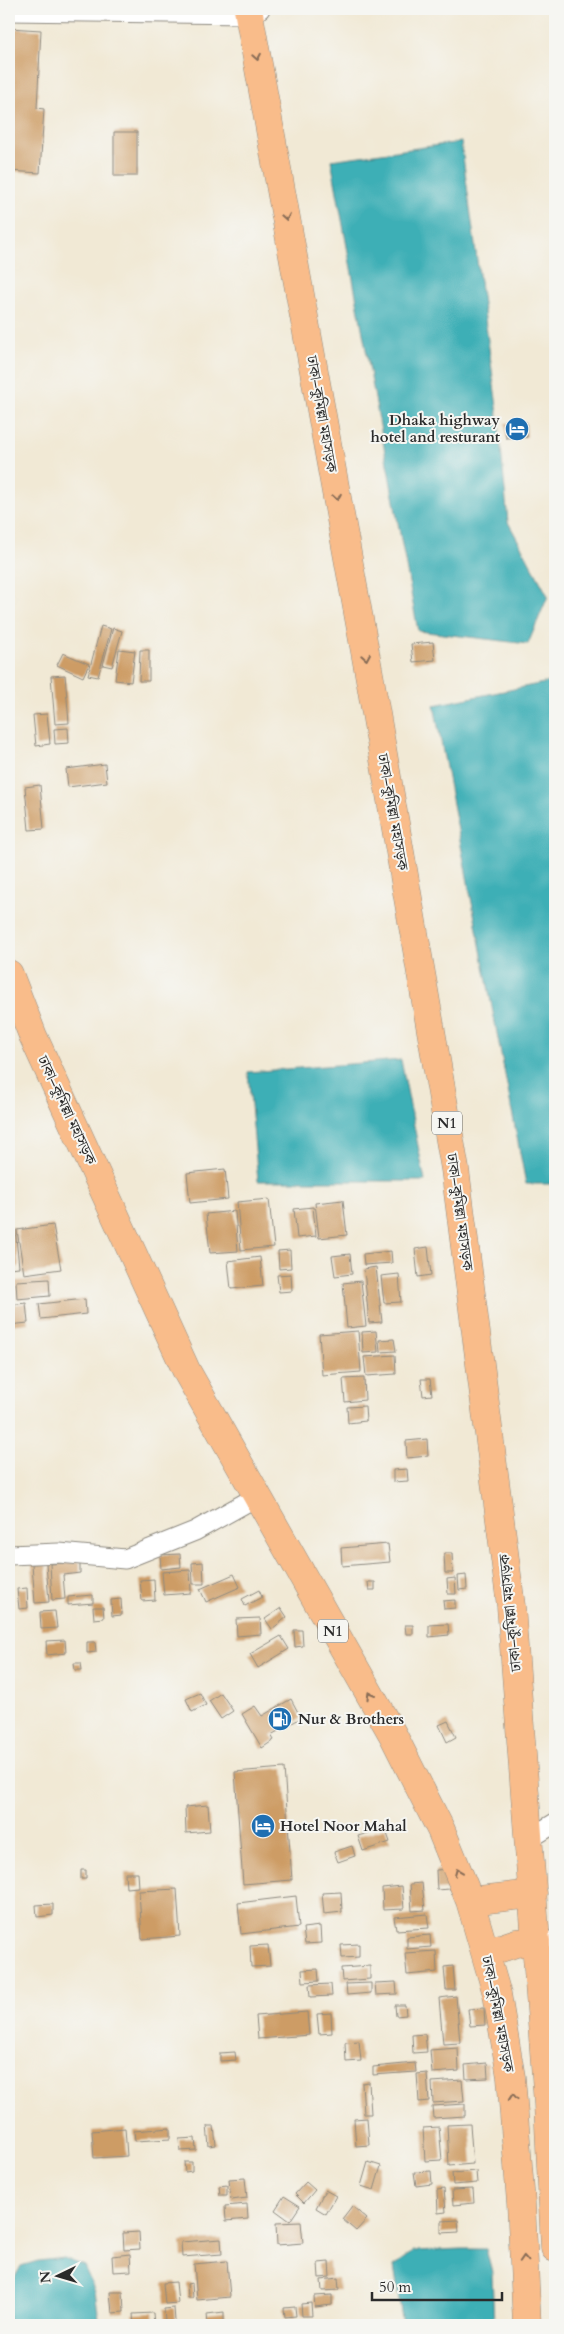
<svg xmlns="http://www.w3.org/2000/svg" width="564" height="2334" viewBox="0 0 564 2334" font-family="Cardo,'Noto Serif Bengali',serif">
<style>
.water{fill:#3eafb6;stroke:#346d70}
.building{fill:#cd9c65}
.lines{fill:none;stroke-linecap:round;stroke-linejoin:round}
.street-casing{stroke:#8e8a80;stroke-width:21}
.highway-casing{stroke:#8e8a80;stroke-width:29}
.street{stroke:#fff;stroke-width:19}
.highway{stroke:#f9bc8a;stroke-width:28}
.oneway{stroke:#886c56}
.labels{text-anchor:middle;dominant-baseline:central;stroke-width:4;stroke-linejoin:round;paint-order:stroke}
.shield{fill:#f6f6f2;stroke:#686867;stroke-width:1}
.shield-label{font-size:14px;font-weight:bold;fill:#2b2b2b}
.street-label{font-size:15px;fill:#2b2b2b;stroke:#f6f6f2}
.poi-label{font-size:15px;font-weight:bold;fill:#2b2b2b;stroke:#f6f6f2;text-anchor:start}
</style>
<rect width="100%" height="100%" fill="#f6f6f2"/>
<filter id="ink" filterUnits="userSpaceOnUse"><feTurbulence type="fractalNoise" baseFrequency=".02" numOctaves="2"/><feDisplacementMap in="SourceGraphic" scale="10" xChannelSelector="R" yChannelSelector="G"/><feConvolveMatrix kernelMatrix="1 2 1 2 8 2 1 2 1" color-interpolation-filters="sRGB"/></filter>
<filter id="wash" filterUnits="userSpaceOnUse"><feTurbulence type="fractalNoise" baseFrequency=".0096" numOctaves="4" result="noise"/><feDisplacementMap in="SourceGraphic" scale="20" xChannelSelector="R" yChannelSelector="G"/><feGaussianBlur stdDeviation="1.12" result="paint"/><feColorMatrix in="noise" values="0 0 0 0 0 0 0 0 0 0 0 0 0 0 0 0 0 1.4 0 .05"/><feComposite in="paint" operator="in"/></filter>
<g filter="url(#wash)">
<rect width="100%" height="100%" fill="#f1e9d5"/>
<path class="water" d="M461 142 497 407 508 522 548 596 528 644 418 631 331 160Z
M554 681 555 1184H526L434 705Z
M401 1060 425 1181H258L248 1072Z
M461 2249H486L492 2273 494 2325H403L394 2266 415 2251Z
M64 2258 84 2266 95 2291 100 2325H9V2288L21 2266 38 2261Z"/>
<g id="blocks">
<path class="building" d="M9 28 41 30 37 108 44 109 40 173 9 171V104H13L14 80 9 79Z
M114 132H137V176H114Z
M526 422 527 437 506 438 505 423Z
M101 626 111 629 98 677 88 675Z
M113 628 122 631 112 667 103 665Z
M433 642 435 660 413 662 411 644Z
M119 649 135 651 131 682 115 680Z
M140 650H149V681H139Z
M63 653 89 664 83 677 57 665Z
M65 675 69 723 55 724 51 676Z
M47 714 50 744 36 746 33 715Z
M68 728 69 743 55 744 54 729Z
M105 764 107 782 68 787 66 769Z
M40 785 44 829 29 830 25 787Z
M225 1169 228 1199 190 1203 187 1173Z
M269 1199 274 1247 241 1250 237 1202Z
M343 1200 347 1235 319 1238 315 1203Z
M313 1207 316 1236 297 1238 294 1209Z
M235 1211 238 1251 210 1253 206 1214Z
M53 1225 61 1269 24 1274 17 1230Z
M15 1227 19 1267 9 1268V1228Z
M428 1247 431 1275 418 1277 415 1249Z
M290 1250 291 1268 279 1269 278 1251Z
M391 1251 392 1263 364 1265 363 1254Z
M350 1254 352 1274 335 1276 332 1256Z
M260 1257 263 1286 231 1289 228 1261Z
M376 1267 382 1322 369 1323 364 1269Z
M291 1274 292 1291 279 1292 277 1275Z
M399 1274 401 1302 384 1303 381 1276Z
M49 1279 50 1296 17 1299 16 1281Z
M361 1281 366 1326 347 1328 343 1283Z
M85 1299 86 1314 41 1319 39 1304Z
M26 1303 28 1323 9 1325V1305Z
M358 1331 361 1372 322 1375 319 1334Z
M376 1331 378 1352 363 1353 362 1332Z
M394 1339 396 1351 380 1352 379 1340Z
M395 1355 396 1374 366 1376 364 1357Z
M364 1378 365 1400 345 1402 343 1379Z
M421 1379H430L432 1395 423 1396Z
M365 1406 366 1421 348 1423 347 1407Z
M427 1439 428 1456 407 1458 406 1441Z
M407 1469 408 1481 393 1482V1470Z
M388 1544 390 1562 342 1566 341 1548Z
M444 1553H452L453 1573H445Z
M180 1554 181 1567 161 1569 160 1555Z
M80 1562V1573L63 1575 65 1599 52 1600 50 1564Z
M203 1562 204 1584H193L192 1563Z
M46 1563 49 1602 35 1603 32 1564Z
M190 1570 191 1593 164 1595 162 1572Z
M234 1574 240 1587 206 1602 200 1589Z
M466 1575 467 1589 459 1590 458 1576Z
M455 1578 456 1594H448L447 1579Z
M154 1579 155 1600 142 1601 140 1580Z
M368 1582H375V1590H369Z
M27 1588 28 1608 19 1609 17 1589Z
M259 1590 262 1597 245 1606 242 1599Z
M93 1595V1603L68 1605V1597Z
M121 1599 122 1615 112 1616 111 1600Z
M455 1600V1608L444 1609 443 1601Z
M93 1607H103L104 1618 94 1619Z
M281 1608 287 1617 272 1629 265 1619Z
M55 1611 57 1628 41 1629 40 1612Z
M260 1618 261 1634 237 1636 236 1619Z
M448 1624 449 1635 429 1637V1625Z
M405 1625H413V1634H406Z
M294 1630H302L303 1646 295 1647Z
M281 1636 289 1649 258 1668 250 1654Z
M65 1640 66 1653 47 1655 46 1641Z
M87 1642H95L96 1652 87 1653Z
M74 1663H81L82 1670H75Z
M200 1693 206 1705 192 1712 186 1699Z
M221 1693 233 1711 221 1719 209 1701Z
M291 1699 301 1718 271 1735 274 1740 262 1748 242 1714 255 1706 262 1716Z
M448 1721 456 1737 447 1742 439 1725Z
M284 1768 292 1880 243 1884 235 1772Z
M208 1805 210 1831 186 1833 185 1807Z
M385 1828 390 1842 363 1851 358 1836Z
M352 1846 355 1856 338 1862 334 1852Z
M449 1869 450 1889 437 1890 436 1870Z
M81 1870H86V1879H81Z
M125 1873H138L139 1887 126 1888Z
M422 1883 425 1910 412 1911 410 1884Z
M402 1886 404 1909 383 1910 382 1888Z
M177 1889 180 1936 142 1939 139 1891Z
M341 1892 342 1912 324 1914 322 1893Z
M296 1896 299 1927 241 1934 238 1903Z
M53 1904V1915L37 1917 36 1905Z
M427 1914 429 1928 396 1930 394 1917Z
M320 1926 321 1943 305 1944 303 1928Z
M430 1935 431 1947 407 1949V1937Z
M359 1944V1957L342 1958 341 1945Z
M268 1945 270 1966 251 1967 250 1946Z
M436 1951 437 1972 407 1975 405 1953Z
M370 1966V1979L342 1981 341 1968Z
M453 1966 455 1990H446L444 1967Z
M318 1969 319 1981 303 1982 302 1970Z
M396 1982 397 1994 376 1995 375 1983Z
M371 1983V1993L347 1995 346 1984Z
M331 1984 332 1996 310 1997 309 1985Z
M456 1996 460 2043 443 2044 439 1998Z
M395 2005H405L406 2015 396 2016Z
M484 2008 485 2025 470 2026 468 2009Z
M307 2012 309 2035 258 2039 256 2016Z
M331 2013 332 2033 319 2034 317 2014Z
M425 2034 427 2052 413 2053 412 2035Z
M359 2041 361 2061 346 2062 345 2042Z
M458 2048 459 2071 432 2073 430 2050Z
M235 2052 236 2060 220 2061V2053Z
M415 2063 416 2072 373 2075V2067Z
M487 2063 488 2078 466 2079 465 2065Z
M427 2073 429 2101 419 2102 417 2074Z
M462 2080 464 2101 433 2103 432 2082Z
M369 2082 371 2114H364L362 2083Z
M465 2104V2116L433 2118 432 2106Z
M367 2118 369 2145 356 2146 354 2119Z
M470 2124 473 2164 449 2166 447 2125Z
M207 2126H214L216 2145 209 2146Z
M439 2127 442 2160 425 2161 423 2128Z
M125 2128 127 2156 94 2158 92 2131Z
M170 2128V2139L135 2141 134 2131Z
M195 2138 196 2150 180 2151 179 2139Z
M184 2162H192V2171L185 2172Z
M368 2162 381 2166 374 2190 361 2186Z
M431 2171 432 2184 416 2186 414 2172Z
M476 2171 477 2183 453 2185 452 2173Z
M245 2178 247 2198 231 2200 229 2179Z
M306 2182 315 2190 304 2203 295 2194Z
M227 2185V2195H220L219 2186Z
M444 2189 446 2212 438 2213 437 2190Z
M473 2189 474 2203 453 2205 452 2190Z
M325 2190 336 2196 326 2214 316 2208Z
M284 2196 300 2206 290 2221 275 2210Z
M247 2204 248 2219 226 2221 225 2206Z
M352 2206 367 2219 356 2231 342 2219Z
M458 2220 459 2232 441 2233V2221Z
M301 2222 303 2243 277 2245 276 2223Z
M139 2232 140 2249 124 2250 123 2233Z
M221 2239 222 2254 182 2257 181 2242Z
M130 2254 131 2271 113 2272 112 2256Z
M227 2261 230 2297 197 2300 194 2264Z
M329 2262 330 2277 319 2278 318 2263Z
M338 2278 339 2290 322 2291 321 2280Z
M176 2282 178 2303 165 2304 163 2283Z
M192 2283 193 2298H188L187 2284Z
M110 2292H123L124 2312 112 2313Z
M332 2295V2305L315 2307 314 2296Z
M311 2303 312 2316H302L301 2304Z
M295 2307 296 2316 285 2317 284 2308Z
M174 2308 175 2321 165 2322 164 2309Z
M224 2312V2324L208 2325 207 2314Z
M153 2313 154 2325H134L133 2314Z"/>
</g>
</g>
<g filter="url(#ink)">
<use href="#blocks" fill-opacity="0" stroke="#8e8a80" stroke-width="1"/>
<g class="lines">
<g class="street-casing">
<path id="street" d="M9 11 249 14 260 9
M9 1555 59 1553 125 1559 195 1531 256 1497
M529 1839 555 1823
M536 1941H555"/>
</g>
<g class="highway-casing">
<path id="highway" d="M248 9 370 679 455 1169 511 1606 548 2104 555 2248
M9 974 33 1036 187 1372 393 1735 441 1830 470 1901 497 1994 511 2077 521 2203 527 2325
M470 1901 533 1894
M486 1953 516 1943 536 1941"/>
</g>
<use href="#street" class="street"/>
<use href="#highway" class="highway"/>
</g>
<defs><path id="oneway-chevron" d="M-2-3.5L2.5 0L-2 3.5" fill="none" stroke-width="1.6" stroke-linecap="round" stroke-linejoin="round" transform="scale(1.25)"/></defs>
<g class="oneway">
<use href="#oneway-chevron" transform="translate(257 57) rotate(80)"/>
<use href="#oneway-chevron" transform="translate(286 217) rotate(80)"/>
<use href="#oneway-chevron" transform="translate(337 497) rotate(80)"/>
<use href="#oneway-chevron" transform="translate(366 657) rotate(80)"/>
<use href="#oneway-chevron" transform="translate(370 1695) rotate(-120)"/>
<use href="#oneway-chevron" transform="translate(458 1872) rotate(-112)"/>
<use href="#oneway-chevron" transform="translate(513 2097) rotate(-95)"/>
<use href="#oneway-chevron" transform="translate(524 2259) rotate(-93)"/>
</g>
</g>
<defs>
<g id="hotel-disc" transform="scale(1.25)"><circle r="9.5" fill="#1f6fb2" stroke="#f6f6f2"/><path d="M-6-4.5h1.5V1H6V5H4.5V3h-9V5H-6ZM-4 0a1.8 1.8 0 1 1 3.6 0ZM.5 0V-2.5h3Q6-2.5 6 0Z" fill="#fff"/></g>
<g id="fuel-disc" transform="scale(1.25)"><circle r="9.5" fill="#1f6fb2" stroke="#f6f6f2"/><path d="M-5.5-6h7V0h2V4h1.3V-2.5L3-4.5l.8-.8L6-3V5H2.5V1h-1V6h-7ZM-4.2-4.7v3.2H.2V-4.7Z" fill="#fff"/></g>
</defs>
<g fill-rule="evenodd">
<use href="#hotel-disc" x="517" y="429"/>
<use href="#fuel-disc" x="280" y="1719"/>
<use href="#hotel-disc" x="263" y="1826"/>
</g>
<g class="labels">
<g class="shield">
<rect x="432" y="1111.5" width="30" height="23" rx="4"/>
<rect x="318" y="1619.5" width="30" height="23" rx="4"/>
</g>
<g class="shield-label">
<text x="447" y="1123">N1</text>
<text x="333" y="1631">N1</text>
</g>
<g class="street-label">
<text transform="translate(322 414) rotate(80)">ঢাকা–কুমিল্লা মহাসড়ক</text>
<text transform="translate(393 812) rotate(80)">ঢাকা–কুমিল্লা মহাসড়ক</text>
<text transform="translate(67 1110) rotate(65)">ঢাকা–কুমিল্লা মহাসড়ক</text>
<text transform="translate(460 1212) rotate(82)">ঢাকা–কুমিল্লা মহাসড়ক</text>
<text transform="translate(510 1613) rotate(-96)">ঢাকা–কুমিল্লা মহাসড়ক</text>
<text transform="translate(498 2014) rotate(79)">ঢাকা–কুমিল্লা মহাসড়ক</text>
</g>
<g class="poi-label">
<text x="500" y="420" text-anchor="end">Dhaka highway<tspan x="500" dy="17">hotel and resturant</tspan></text>
<text x="298" y="1719">Nur &amp; Brothers</text>
<text x="280" y="1826">Hotel Noor Mahal</text>
</g>
</g>
<rect width="564" height="2334" fill="none" stroke="#f6f6f2" stroke-width="30"/>
<g transform="translate(58 2276) rotate(265)" stroke="#f6f6f2" stroke-width="4" paint-order="stroke">
<path d="M0-4L9 19L0 12L-9 19Z" fill="#2b2b2b"/>
<text y="-8" font-size="14" font-weight="bold" text-anchor="middle" fill="#2b2b2b">N</text>
</g>
<path d="M372 2292v8h130v-8" fill="none" stroke="#2b2b2b" stroke-width="2.5"/>
<text x="379" y="2292" font-size="15" fill="#2b2b2b" stroke="#f6f6f2" stroke-width="4" paint-order="stroke">50 m</text>
</svg>
